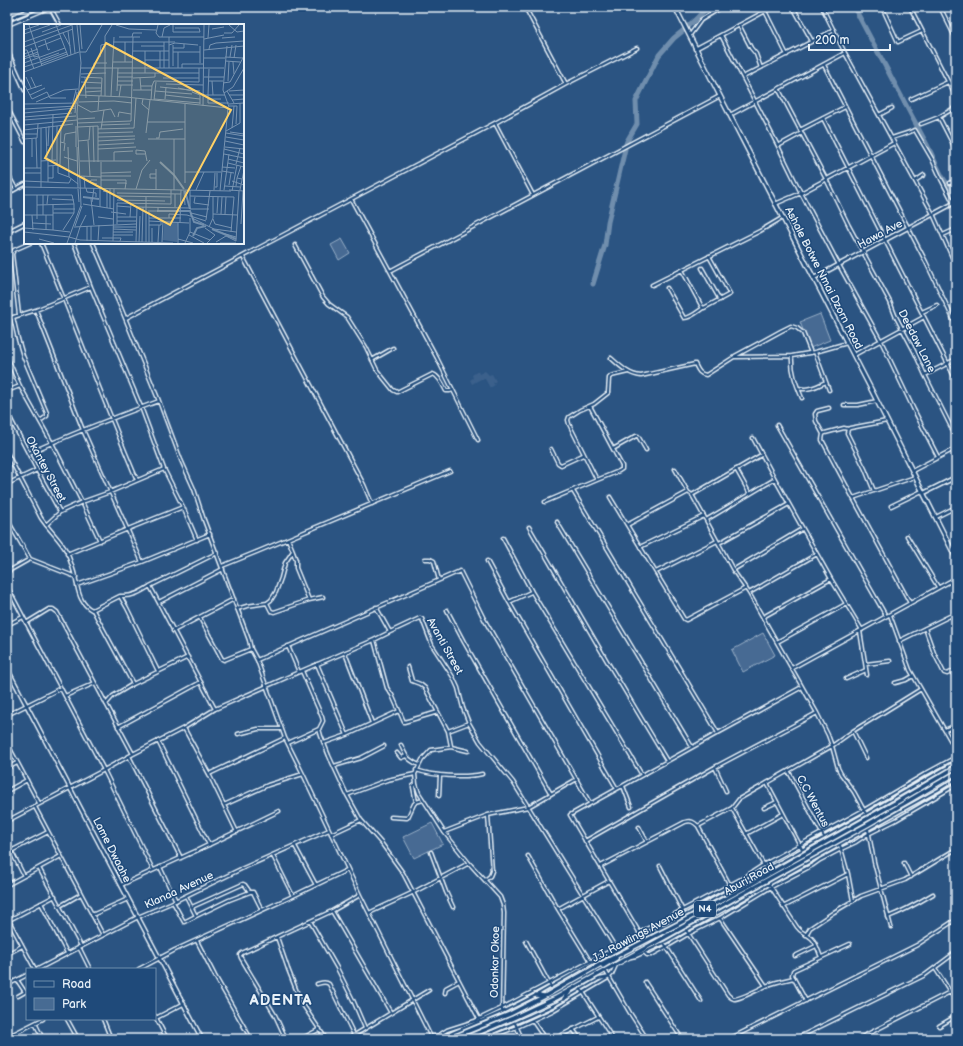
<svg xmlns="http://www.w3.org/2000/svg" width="963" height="1046" viewBox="0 0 963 1046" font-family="'Balsamiq Sans',sans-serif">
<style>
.built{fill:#3a608b}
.green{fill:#476b93;stroke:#98aec6}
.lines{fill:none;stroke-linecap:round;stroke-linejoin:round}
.stream{stroke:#a0b6cb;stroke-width:1}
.river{stroke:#708ead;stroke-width:5}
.minor-casing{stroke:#e8f1f8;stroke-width:5}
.tertiary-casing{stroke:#e8f1f8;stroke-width:5.5}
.secondary-casing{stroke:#e8f1f8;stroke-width:6}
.trunk-casing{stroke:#e8f1f8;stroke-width:6}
.minor{stroke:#1f4a7a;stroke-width:2}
.tertiary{stroke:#1f4a7a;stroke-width:2.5}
.secondary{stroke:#1f4a7a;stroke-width:3}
.trunk{stroke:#1f4a7a;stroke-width:3.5}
.labels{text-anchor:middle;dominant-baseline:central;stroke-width:3;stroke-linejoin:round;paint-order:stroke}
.shield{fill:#1f4a7a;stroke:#acbfd2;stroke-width:1}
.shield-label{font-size:10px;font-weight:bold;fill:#e8f1f8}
.street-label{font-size:11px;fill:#e8f1f8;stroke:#1f4a7a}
.district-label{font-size:15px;font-weight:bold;letter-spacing:1px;fill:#e8f1f8;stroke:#1f4a7a}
.inset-river{fill:none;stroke:#708ead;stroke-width:2}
.inset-road{fill:none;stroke:#7793b1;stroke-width:1}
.view{fill:#ffd166;fill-opacity:0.15;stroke:#ffd166;stroke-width:2}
.inset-edge{fill:none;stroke:#e8f1f8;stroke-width:2}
</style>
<rect width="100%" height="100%" fill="#2b5482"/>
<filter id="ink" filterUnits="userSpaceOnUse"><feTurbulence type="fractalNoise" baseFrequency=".025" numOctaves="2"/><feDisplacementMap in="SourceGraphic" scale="8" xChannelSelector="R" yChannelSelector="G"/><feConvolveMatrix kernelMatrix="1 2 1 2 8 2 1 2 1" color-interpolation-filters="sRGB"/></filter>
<g filter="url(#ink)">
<path class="built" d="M478 371 479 374 485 371 489 375 492 374 496 381 493 383 495 385 490 388 485 379H481L472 384 470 380 473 378 472 375Z"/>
<path class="green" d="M342 239 350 253 339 260 331 245Z
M820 314 830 340 810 348 800 322Z
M763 633 775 655 743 672 732 650Z
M432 823 443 844 414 858 403 837Z"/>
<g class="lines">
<path class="stream" d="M953 510 956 515"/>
<path class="river" d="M854 7 926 143C932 154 936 165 942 176 944 180 947 183 949 186 952 191 953 197 956 201
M687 27 698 17 707 7
M626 144 627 141 637 124 636 101 659 55 674 38 684 30
M593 284 605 245 608 222 625 149"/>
<g class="minor-casing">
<path id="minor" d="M50 7 60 25
M525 7 566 84
M793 7 812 41
M822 7 845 53 933 214 956 266
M882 7 898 42 922 31
M910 7 956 97
M940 7 956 39
M765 11 787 55
M739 25 751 48 756 54 761 68
M690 35 701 20 722 7
M721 35 778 146 801 193 839 265 881 341 914 410 938 457
M695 49 773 7
M824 65 926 262 956 325
M743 77 834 30
M779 90 826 179 849 226 890 302 895 315 914 351 925 375 956 437
M911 99 948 82
M7 107 25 142
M730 115 845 53
M879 115 892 108
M939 117 956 150
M823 118 956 380
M495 123 533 195
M921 124 939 117 956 107
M800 130 845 107
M892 138C899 135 907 134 914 130H915L932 159 941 179 954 204
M778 146 802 133
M7 173 16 189
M915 181 924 175
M950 183 956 180
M7 194 25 184
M351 199 437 358 478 440
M775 204 801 193 894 143
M943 235 956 229
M41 243C74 322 104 402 137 480
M74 243 91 287 141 407 164 469 183 507 197 540
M93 243 121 308 159 401 181 460 194 489 204 520 249 640 251 649 257 660 285 738 303 774 360 895 432 1039
M295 245 323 297 329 304 347 317 366 347 377 370 393 390 397 392 433 374C439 376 443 385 446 391H450L453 390
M243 257 364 485 372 504
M702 268 720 300
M682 270 702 307 704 308 730 294 709 256
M390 271 720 96
M652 285 760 231 782 218
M667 288 684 318C691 318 697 312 703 308
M36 310 83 430 142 562
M922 312 937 305
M19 315 12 254 14 250 30 243
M13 317 18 339 23 356 47 413V416L40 421
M126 318 495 123 566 84 637 48
M7 319 36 310 91 287
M815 352 829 390
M854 355 924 317
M735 356 781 331 791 326 797 328 803 333 811 353
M792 356C791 371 796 384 802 398
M7 357 20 386 52 443 82 502 100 541
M611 358C620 366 629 375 641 376L695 364C698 370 699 374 706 375L734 357 792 356 815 352 847 343
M372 360 393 348
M925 375 956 359
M798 388C809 391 816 386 826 382
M7 391 20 386
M844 405H858L877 401
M590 406 622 466V469L619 471 597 480 569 424 568 420 569 417 580 410 594 404 608 393 609 378 611 376 628 372
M7 412 37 470 60 512
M777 425 886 616
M848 429 844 428 825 433 823 434 822 440 853 498 910 603
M823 434 816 421 815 414 817 411 829 408
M753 438 775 479 831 579 862 630
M551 449 558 463 561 465 583 455
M613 449 636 436H638L646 450
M7 453 41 518C49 530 60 539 67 552 70 560 73 568 75 576 76 579 76 582 77 585 79 595 82 605 92 610L120 596 127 608 158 671
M29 453C71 434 115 417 159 401
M675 469 688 492 692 495 706 520 733 570 749 593 817 713 828 735 832 746 838 768 841 774 854 792 866 814
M736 469 750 494
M912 471 956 448
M7 484 37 470
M573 491 718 733
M874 491 865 469 847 433 848 429 850 428 887 421
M692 495 761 455
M610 497 684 619 686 620 746 588
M853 498 915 477
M545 502 597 480
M891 506 922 491
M936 517 956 507
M7 519 30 559
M706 520 775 479
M557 522 692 747
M46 525 60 512 82 502 110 492 164 469
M627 525 688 492
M529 527 607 661 667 761
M907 536 938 587
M503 538 532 592 642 775
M719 543 789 504
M640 547 704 516
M293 552 296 560V568L309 600
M67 554 128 529 183 507
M425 559H430L434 561 439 580
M487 561 509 602 617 789
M222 566 259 551 450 471
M733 570 802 529
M7 572 30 559 76 577
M656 572 717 541
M77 585 142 562 210 534
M7 586 104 770 153 870
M150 586 215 709
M749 593 817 554
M121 596C132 597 141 592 150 586L217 553
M159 602 223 569
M509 602 531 592
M267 603 271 611 274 612 309 600 323 597
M376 607 390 632
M237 609 247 606 267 603 271 600 276 592 281 578 285 563 293 551 288 539
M93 610 133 684
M447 610 464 642 551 794
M890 615 910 670 956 750
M952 615 956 629
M763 617 831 579
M200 618 222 659 224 660 251 649
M26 623 49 609H53L57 612 133 754
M7 625 23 617
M925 628 934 653 944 673 947 674 956 670
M173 631 234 599
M860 631 867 675
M374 640 387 688 392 695 404 722 438 712
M899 641 956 613
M777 642 846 604
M288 646 299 672
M345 653 372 723
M257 660 460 571 484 619 590 803
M317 664 347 735
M866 664 890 661
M408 667 412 681 420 684 425 688 448 731 469 723
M792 668 956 578
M302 671 322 717 323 721 319 729 321 736 329 756 347 795 361 820 382 844 403 873 480 1021
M846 679 866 670
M895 683 906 680 913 676
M65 696 95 683
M106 704 113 696 133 684 188 657
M7 715 61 688
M118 727 201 682
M184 728 209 774 237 832
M945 730 956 725
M448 731 451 746V747L431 750 422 760 415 774 416 784 419 793 444 832 469 863 500 897 503 905 504 913 502 1012
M853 731 866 758
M238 734 258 729H281
M158 741 209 845
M7 743 39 803
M288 743 319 729
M324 743 347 735 399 711
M401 745C406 757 407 759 419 765
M451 747 468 751
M397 753 401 758 406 756
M129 756 181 858
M334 766 361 758 384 746
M715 767 726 791
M7 768 17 763
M416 770C434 776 464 778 482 774
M789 772 824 837
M209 774 285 738
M767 783 802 849
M416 784 413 786V787L416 802
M623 786 631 807
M7 791 27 780
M347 795 387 780 415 774
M439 796 440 775
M224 805 268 785 303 774
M35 807 103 935
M732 808 766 869
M764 808 777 802
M391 817 407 818 408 817 414 804 416 802 423 800
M7 821 104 770 133 754 184 728 215 709 299 672 374 640 390 632 420 618 422 619 432 645 453 677 458 688 463 708 469 723 480 742 513 782 617 950
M698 826 732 808 739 799 832 746 853 731 921 689
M639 827 647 842
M868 829 874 862 891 927
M444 832 488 815 528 807 577 779
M331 834 361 820
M746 834 783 814
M585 841 715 767 817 713
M7 842 24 876
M840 845 848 874 853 901
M295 846 316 885
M431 852 446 892 453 907
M7 853 48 832
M273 856 293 896
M528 856 558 909 590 961
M904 863 911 877
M601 866 685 822C691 820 694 822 698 826L732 889
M660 866 683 911
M160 867 176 901
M39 868 81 946
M485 880 490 876 492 871 488 815
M769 884 797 927C801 933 805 933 810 937 816 940 818 951 821 957
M7 885 61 856
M121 885 198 850 279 811
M186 896 196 916 229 900 250 892
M173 902 184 922 196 916
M41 903 67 953
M60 906 81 894
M192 907 243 884 245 885 250 892H253L262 910
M783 907 848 874
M558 909 609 881
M332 911 391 1013
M369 913 414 892 469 863
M92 915 128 899
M7 917 35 969
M888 917C904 911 918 903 933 894
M720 918 766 986
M9 920 55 896
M310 921 337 968 353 1000 365 1028
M686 930 728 995C730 997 731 998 734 999 741 999 759 989 766 986 775 982 785 980 794 978
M639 933 713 894 743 878 763 865 864 810 925 774 956 757
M806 935 810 928 834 912 861 896 905 880 956 849
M277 937 288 969 301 1002 326 1039
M642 937 570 815 718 733 802 687
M197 941 215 976 251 1039
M526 941 551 987
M664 943 701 1001
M79 947 90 969
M645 953 647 955H651L666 947 688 934 720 918 771 887 813 865 820 860 841 849 856 842 868 834 896 820 956 785
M7 954 22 946
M795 956 816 946
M631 957 636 956 664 943 769 884 938 790 956 779
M935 968 956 1001
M38 969 138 917 173 902 241 869 329 830
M139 969 175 950 293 896 347 870
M605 970 630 1013 647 1039
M17 980 25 992 18 996
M645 982 682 1039
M317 984C321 983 325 981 329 984L354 1035
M7 985 27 975
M581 989 613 1039
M445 993 446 988 459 981
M806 1001 792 975 793 971 794 970 850 944
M155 1016 167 1039
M156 1018 183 1004
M67 1019 78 1039
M103 1019 111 1039
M532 1020 545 1039
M35 1023 43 1039
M515 1023 522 1039
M939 1026 956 1016
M573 1029 580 1039
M492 1032 495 1039
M7 1037 43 1019
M106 1039 110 1037
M286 1039 275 1015 241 958 240 955 242 953 332 911 360 895
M301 1039 320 1029
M348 1039 429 990
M428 1039 439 1035 447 1030 475 1021 502 1008 616 948
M438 1039 502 1012 536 995 599 959 678 919 866 814 956 762
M476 1039 530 1016 556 1004 599 979 609 977 612 974 616 965
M485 1039 517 1027 552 1011 608 978
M554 1039 598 1017
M729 1039 917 945 949 924 952 922 956 923
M795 1039 925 975 956 952
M858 1039 950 992
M948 1039 956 1034"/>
</g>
<g class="tertiary-casing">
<path id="tertiary" d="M7 19 38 7
M7 25 50 7
M7 50 25 90
M7 232 25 223
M814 278 956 202
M924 493 956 477
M7 668 202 1039"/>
</g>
<g class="secondary-casing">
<path id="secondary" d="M675 7 720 96 872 391 956 558"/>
</g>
<g class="trunk-casing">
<path id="trunk" d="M603 966 616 958
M536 995 544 996
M564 999 569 992
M449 1039 510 1014 545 996 601 964 680 923 746 887 897 802 956 767
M463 1039 513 1018 556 998 767 880 867 825 956 773"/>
</g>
<use href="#minor" class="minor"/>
<use href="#tertiary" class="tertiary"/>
<use href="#secondary" class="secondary"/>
<use href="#trunk" class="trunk"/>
</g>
</g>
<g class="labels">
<rect class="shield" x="694" y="901" width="22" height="16" rx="3"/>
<g class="shield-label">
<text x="705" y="909">N4</text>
</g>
<g class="street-label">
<text transform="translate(880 234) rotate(-28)">Hawa Ave</text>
<text transform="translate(824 278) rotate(63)">Ashale Botwe Nmai Dzorn Road</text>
<text transform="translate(917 341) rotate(63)">Deedaw Lane</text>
<text transform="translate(46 469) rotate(62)">Okantey Street</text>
<text transform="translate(445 646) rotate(61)">Avanti Street</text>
<text transform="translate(813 801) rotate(62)">C.C Wentus</text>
<text transform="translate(112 850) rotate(63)">Lame Dwaahe</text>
<text transform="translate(749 879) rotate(-29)">Aburi Road</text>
<text transform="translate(179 890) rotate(-25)">Klanaa Avenue</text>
<text transform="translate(638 935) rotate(-28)">J.J. Rawlings Avenue</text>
<text transform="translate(495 962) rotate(-89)">Odonkor Okoe</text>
</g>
<g class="district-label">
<text x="281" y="1000">ADENTA</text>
</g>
</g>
<g transform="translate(24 24)">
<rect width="220" height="220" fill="#2b5482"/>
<path d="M140 198H154L153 218 139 216Z" fill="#476b93"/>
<path class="inset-river" d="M136 138 150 151M150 151 160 165M161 167 166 185M59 173 75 175M133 187H166L170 198 180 201M188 205 212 215M169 212 173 204 182 202"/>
<path class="inset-road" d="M5 1 18 42M32 1 44 32M48 1 51 29M56 1 58 25M92 1 105 5 132 6M134 1 132 9 135 13H180M149 1V8H176L175 4H151M205 1 213 8 220 7M188 5 200 3M0 6 15 1M44 7 47 31M18 8 37 1M39 9 46 22M200 9H208L215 1M0 10 26 1M95 13H116M108 13 109 9H118M138 13 140 4 146 1M184 14 185 1M198 14 211 13M180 15 200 11M21 16 24 26 26 25M0 18 48 1M89 18H109M109 18H151M145 21 151 19 174 21M149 21V42M117 22H140M203 22 199 66 205 83M0 23 49 5M14 23 37 14M7 24 10 33 15 32M149 24H160V20M185 25 186 21 192 19 220 17M0 26H3L10 45M180 26 220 22M109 27H145M136 27V44M56 28H62L78 1M149 28H176M0 30 14 25M0 33 14 28M76 33 77 21 83 20M201 33 219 34M206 33 208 21M180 34H201M210 34 212 21M0 35 14 30M16 36 35 29M121 36H145M201 37 216 38M16 38 43 28M89 38H109M101 38V18M209 38 210 50M0 39 41 24M176 39V22M17 40 43 30M0 43 16 38M57 44H200M70 44V39H83M140 44V18M145 44V13M154 44V28M158 44V40H180M0 48 55 28M93 49H175M121 49V27M57 50 82 49M2 53 7 64M7 53 12 64M57 53 78 54 77 72M61 53 62 74M93 53H109M180 53H200M109 54 131 53V49M116 54 117 66M139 54H175M93 57H109M184 57H199M188 57 189 71M204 57 205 38M57 58 77 59M175 58V44M199 59 206 58 220 32M0 60 8 75 23 68 26 74H42M142 60 179 61M93 61H109M117 62H128L130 57 175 58M136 63 176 67M61 64H77M154 64 169 67M3 66 18 61M109 66H128M93 67 94 44M131 67 168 70M203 67 210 79M205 67 220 66M61 68 77 67M168 68 176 71V80M200 69 209 63 220 44M6 71 21 64M55 71 102 73 204 84M141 71 176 75M179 71H201M184 71V79H205M184 71 185 45M205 71H220M81 72V12L88 1M87 72 90 13M95 73 97 61M119 75 118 80 125 86M130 75 176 79M141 75 142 63M184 75H197M127 76 128 62M130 76 132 58M208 76 220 75M12 78 40 66 54 65M49 78 52 66M55 78 90 77 108 79M0 80 53 79M205 80 220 79M54 81 67 88 87 85 91 93M179 82 180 1M205 82H213L212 100M0 85 52 82M74 86 75 72M0 89 52 84M48 89 0 93V96L52 92M51 89 53 68M94 93 95 88 107 90M54 95 71 94M123 98H161M54 99 107 97 109 13M0 101 53 96M77 101 106 100M33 102V141M69 102 70 138M22 103 23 136M54 103 74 102V138M208 104 210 82M74 105 110 104 112 74M77 105 80 86M0 106 49 100M202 107 216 99V79M206 108 220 110M74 109 109 108M122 109 126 76M202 109 220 112M0 110H13M74 113 111 112M202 113 220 116M12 114 13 144M132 114H135L136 108 159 105M0 115 13 114 14 100M124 115H161M54 117 65 116 66 102M64 117 66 152M74 117 111 115M201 117 220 121M36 118 41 119 40 127M40 118 41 110 52 108M74 121 110 119M24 122 25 102M44 123 45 153 54 160M52 123V102M53 123 54 164M201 123 220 125M74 125 112 123M200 125 220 130M121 130H112V126L121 127 123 137M200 130 220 134M8 133V115M40 133 53 137M204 135 220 139M28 136 29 90M17 137 32 136M24 137V158M56 137H108M90 137V128L109 127M77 138V164M204 139 220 143M212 140 216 124M24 142 36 141 37 101M34 142V149L45 153M198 143 211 144M0 144H17M198 147 210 149M161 148H197M0 149H17M77 149 107 148M57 152 77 153M60 152 61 164M77 152H107M24 154H29V142M132 154H126V150H132M213 154 217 142M77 156H102V160M0 157 45 159 47 155M208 157 220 161M93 159H102L101 165M161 159V80M73 160 66 158 67 156H73M205 161 207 149M201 162 216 163M212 162 213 154 218 155M0 163 55 164M191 163H193V149M17 164V104M55 164 207 167M62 164 63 168 72 169V173M54 165 55 178M86 165V184M112 165 118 146 126 136M132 165V145M147 166V180M150 166V115M166 166V185H185M172 166 180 148M190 166 191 149M200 166 205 130M205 166 220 167M216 166 220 146M79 167 83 168V184M160 167 161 181M196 167 204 84M208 167 213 141M93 169 157 170M0 171H24L23 180M13 171V195M24 171H48L50 180M93 172 147 173M166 172 210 173 207 208M171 173 170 179 185 181M28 175 50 176M67 175 70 201M93 176 141 177M68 178 70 164M93 179 147 180M29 180V206L46 208M59 180 90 185M13 181 50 180V189H29M93 182 106 183M76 183V164M151 183V170M30 185H51M124 187H134V183M87 188 102 190M193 189 194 173M189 190 213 191M197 190 198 173M201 190 202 173M0 191H29M8 191 9 206M19 191V171M167 192V189L183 193M74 193 89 195M93 193H112M106 193 107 179M125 194H157M145 194V190L163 191 182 197M168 194 190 205 212 208M189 195 191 200 208 204M182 196 186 167M93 197H112M125 197 165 199M156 198 157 166M9 199 27 200M93 200V179M217 200 219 167M125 201H137V197M51 202 58 182M50 203 112 200M56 203 62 191M89 203H112M185 203 189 194V172M0 204 29 206M181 204 191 211 183 219M89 205 112 206M22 206V191M39 206 50 189M0 208 45 213M89 208H109M166 208 186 216M198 209 212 213M89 211H109M165 211 180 219M45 213 56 216 149 219M78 214H97L96 217M15 215 30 219M154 215 169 219M63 217V202M67 217V202M74 217 75 201M89 217 90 165M112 218 113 183 165 184M115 218 116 192M118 218 119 183M122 218V173M125 218V188M128 218V204M134 218 135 201M138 218 139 197M192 218 202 212 212 217 215 167M43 219 57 181 53 89 57 39 53 1M51 219 56 203M154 219V198M161 219 166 208V194M196 219H212"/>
<path class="view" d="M82 19 207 86 146 201 21 134Z"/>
<rect width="220" height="220" class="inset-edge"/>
</g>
<rect width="963" height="1046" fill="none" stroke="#1f4a7a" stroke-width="24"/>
<rect x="12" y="12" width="939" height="1022" fill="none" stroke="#e8f1f8" stroke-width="1.5" filter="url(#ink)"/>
<rect x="26" y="968" width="130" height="52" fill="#1f4a7a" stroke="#6f8dac"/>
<rect x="34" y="981" width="20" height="6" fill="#1f4a7a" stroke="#6f8dac"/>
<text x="62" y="988" font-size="12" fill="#e8f1f8">Road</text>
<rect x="34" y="998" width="20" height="12" fill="#476b93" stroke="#6f8dac"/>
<text x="62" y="1008" font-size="12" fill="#e8f1f8">Park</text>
<path d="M809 44v6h81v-6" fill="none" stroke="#e8f1f8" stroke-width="2"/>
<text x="815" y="44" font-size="12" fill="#e8f1f8" stroke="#1f4a7a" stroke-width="3" paint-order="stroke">200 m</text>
</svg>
